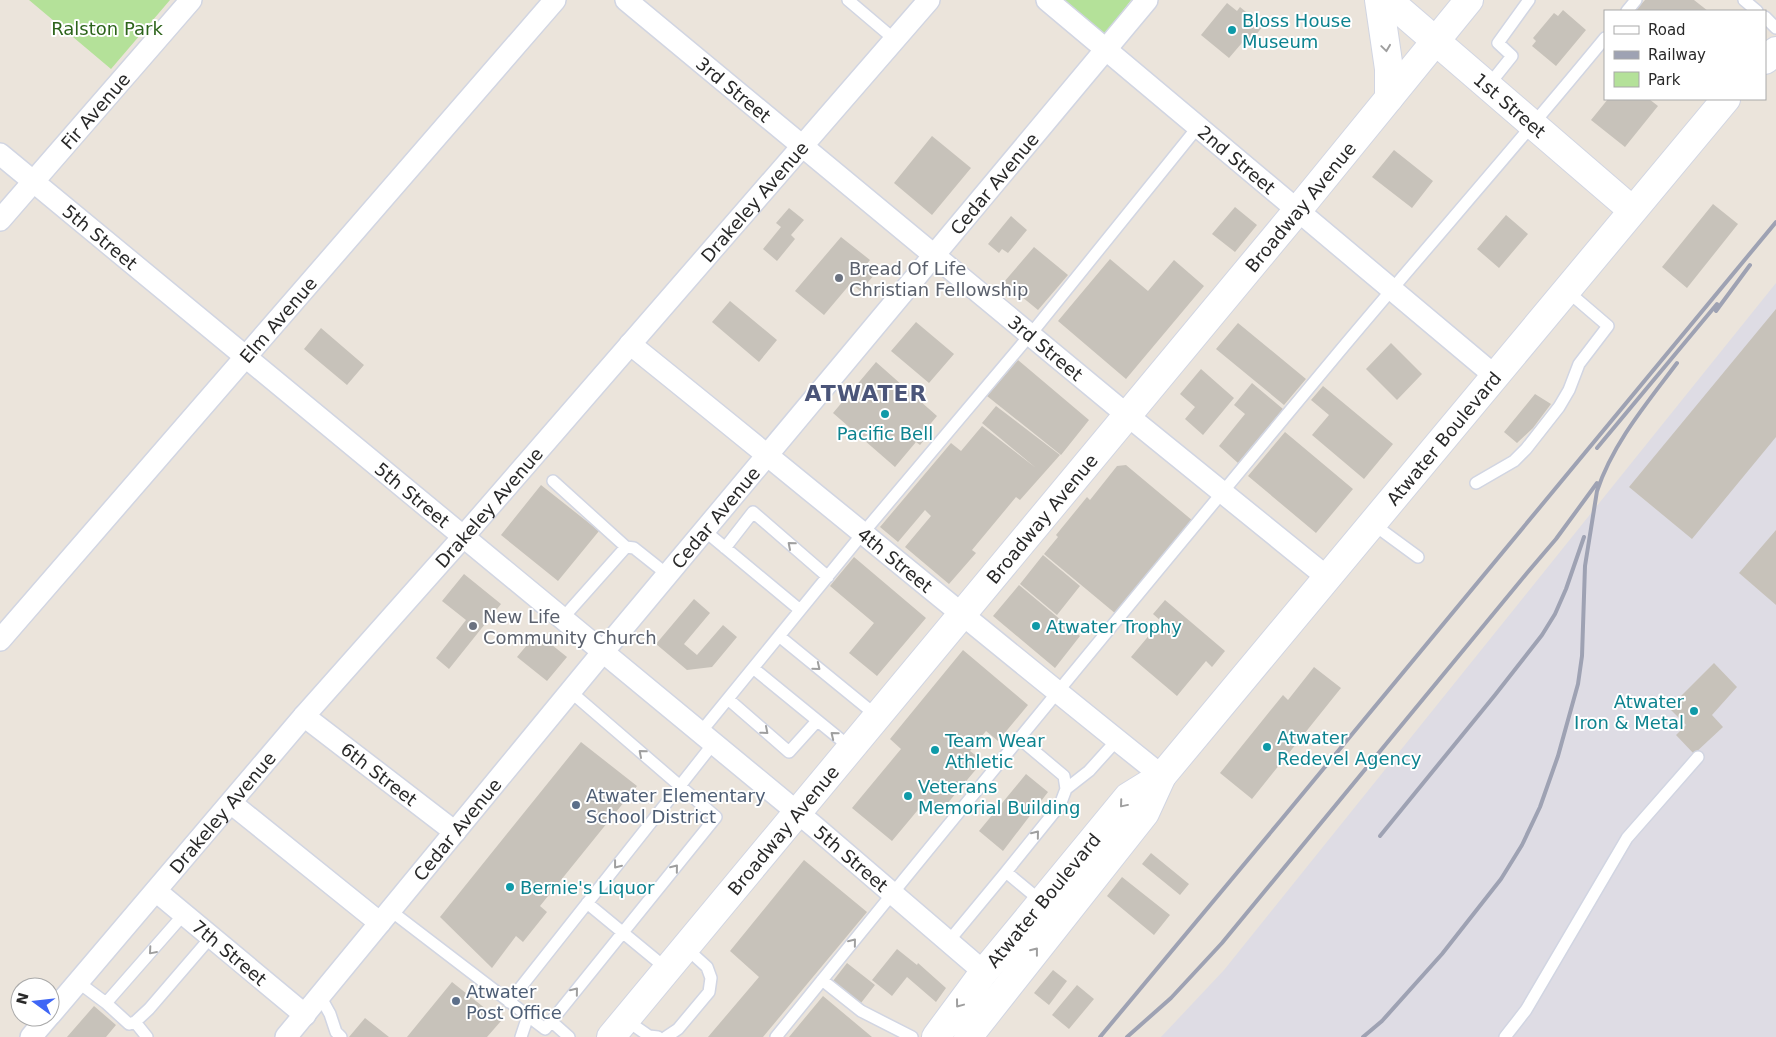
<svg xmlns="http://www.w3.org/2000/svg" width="1776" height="1037" viewBox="0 0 1776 1037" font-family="'DejaVu Sans',sans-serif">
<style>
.industrial{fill:#dedce4}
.green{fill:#b4e199}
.building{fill:#c7c2ba}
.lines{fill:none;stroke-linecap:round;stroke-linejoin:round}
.lane-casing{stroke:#d1d5e2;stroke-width:14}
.street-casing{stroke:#d1d5e2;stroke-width:24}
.secondary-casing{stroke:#d1d5e2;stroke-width:30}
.lane{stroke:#fff;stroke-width:11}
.street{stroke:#fff;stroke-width:21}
.secondary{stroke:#fff;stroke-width:28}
.rail{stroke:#9ea2b3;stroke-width:4}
.oneway{stroke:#9f9f9f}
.culture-dot{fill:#0f9aa8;stroke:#fff;stroke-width:2}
.worship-dot{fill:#6b7280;stroke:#fff;stroke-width:2}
.service-dot{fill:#5c6f8a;stroke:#fff;stroke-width:2}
.labels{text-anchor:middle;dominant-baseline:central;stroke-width:4;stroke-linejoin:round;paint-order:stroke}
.culture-label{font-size:18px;fill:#0d838f;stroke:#fff;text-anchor:start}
.park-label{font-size:18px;fill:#2d641b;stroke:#fff}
.street-label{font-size:18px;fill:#292929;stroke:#fff}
.worship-label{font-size:18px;fill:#5b616d;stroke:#fff;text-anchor:start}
.service-label{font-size:18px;fill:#4e5e75;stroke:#fff;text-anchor:start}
.district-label{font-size:22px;font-weight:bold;letter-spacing:1px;fill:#4b5579;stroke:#fff}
</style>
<rect width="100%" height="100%" fill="#ebe4db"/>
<path class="industrial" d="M1776 283V1037H1161L1224 970Z"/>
<path class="green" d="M29 0H170L111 69Z
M1052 0H1131L1099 42Z"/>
<path class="building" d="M1645 0H1694L1708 11H1635Z
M1227 3 1237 11 1240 7 1263 26 1251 41 1247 37 1229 58 1201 35Z
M1563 10 1586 30 1556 66 1532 46 1536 41 1533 38 1554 13 1558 16Z
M1608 99H1649L1658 106 1625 147 1591 120Z
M932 136 971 168 932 215 894 183Z
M1394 150 1433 181 1412 208 1372 177Z
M1713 204 1738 224 1687 288 1662 267Z
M1235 207 1257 225 1235 252 1212 234Z
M789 208 804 220 791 235 795 239 777 261 763 249 781 227 776 223Z
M1506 215 1528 234 1499 268 1477 249Z
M1011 216 1027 230 1008 253 1002 249 999 253 988 244Z
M841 237 870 260 866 265 876 273 860 291 851 283 824 315 795 291Z
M1034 247 1068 275 1038 310 1004 282Z
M1110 259 1148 291 1174 260 1204 286 1126 379 1058 321Z
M730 301 777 340 759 362 712 322Z
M1776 309V437L1692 539 1629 487Z
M916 322 954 354 929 383 891 351Z
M1238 323 1306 379 1284 405 1216 349Z
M321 328 364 365 347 385 304 349Z
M1391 343 1422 374 1397 400 1366 369Z
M1018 360 1089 420 1061 455 987 396Z
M876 362 937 416 927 428 931 432 920 445 916 442 895 467 833 413Z
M1201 369 1234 398 1203 435 1185 419 1195 407 1180 394Z
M1252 383 1283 409 1238 463 1219 446 1245 414 1234 405Z
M1323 386 1393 444 1364 479 1312 435 1329 415 1311 400Z
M1535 394 1551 404 1533 428 1517 443 1504 432Z
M996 406 1060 455 1020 500 1016 497 972 550 976 553 949 584 905 547 931 516 925 510 898 542 880 527 951 443 961 451 982 426 1036 468 982 423Z
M1285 432 1353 489 1316 533 1248 476Z
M1126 465 1193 521 1116 614 1044 554 1058 537 1056 535 1087 497 1090 500 1117 466Z
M541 485 599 531 558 581 501 535Z
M1776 530V605L1739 573Z
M1043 555 1080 586 1057 615 1020 584Z
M854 557 926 618 877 676 849 653 874 623 830 586Z
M464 574 501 604 449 669 436 658 466 620 442 601Z
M1019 585 1080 636 1055 668 993 616Z
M694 599 710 613 684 644 697 655 723 625 737 637 712 667 687 670 656 644Z
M1165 600 1225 651 1212 667 1206 661 1177 696 1131 657 1161 621 1153 614Z
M537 633 567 657 547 681 517 657Z
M963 650 1028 705 998 741 986 731 970 751 983 761 941 811 927 799 892 841 852 808 901 749 890 739Z
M1714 663 1737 687 1712 715 1723 727 1694 754 1676 735 1686 725 1669 708Z
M1314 667 1341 688 1252 799 1220 773 1283 695 1288 700Z
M581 742 637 786 540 906 547 912 523 942 516 936 492 968 440 917Z
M1026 774 1048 792 1003 851 979 831Z
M1151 853 1189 884 1180 895 1142 864Z
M804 860 867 912 763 1037H708L759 977 730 951Z
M1122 877 1170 915 1154 935 1107 896Z
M897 949 917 965 918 963 946 988 936 1002 907 977 892 996 872 980Z
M847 963 875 985 861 1003 833 981Z
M1053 970 1067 981 1049 1005 1034 993Z
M452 982 501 1021 487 1037H407Z
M1077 985 1094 999 1069 1029 1052 1015Z
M823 996 872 1037H789Z
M94 1006 116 1025 106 1037H67Z
M365 1018 389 1037H349Z"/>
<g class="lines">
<g class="lane-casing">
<path id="lane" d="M848 0 894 39
M1744 0 1757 11
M1627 11 1636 0
M1765 17 1776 28
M1488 86 1512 56 1498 43 1529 0
M553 481 626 547
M1476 483 1514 461 1526 449 1559 407 1569 390 1579 364 1608 326 1566 290
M1373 524 1418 557
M705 531 800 610
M725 548 753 512 828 577
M562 619 626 547 634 548 668 575
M779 636 877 716
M753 668 851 748
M728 699 789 752 817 721
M700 733 863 533 1030 335 1197 128
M1066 789 1089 771 1117 740
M1006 872 1060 805 1066 789 1064 776 1020 739
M587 903 667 969
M391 911 545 1029 716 817 571 692
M184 914 106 1003 129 1024 135 1022 149 1009 211 937
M948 942 1006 872 1042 902
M822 980 861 1011 912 1037
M78 982 106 1003
M320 996 330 1014 336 1032 341 1037
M509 1002 713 744
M626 1020 649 1036 658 1037
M551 1021 569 1037
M135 1022 147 1037
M521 1037 528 1016
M666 1037 678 1029 709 992 711 978 707 967 686 948
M776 1037C962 807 1150 579 1339 352 1427 247 1518 144 1605 38
M1505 1037 1526 1010 1627 838 1698 757"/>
</g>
<g class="street-casing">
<g id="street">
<path id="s1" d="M626 0 1127 415 1328 578"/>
<path id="s2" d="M1047 0 1495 376"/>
<path id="s3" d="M0 154 815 827 984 972"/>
<path id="s4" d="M0 220 191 0"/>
<path id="s5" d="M630 344C808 487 983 633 1162 776"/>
<path id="s6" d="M0 640 555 0"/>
<path id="s7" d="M304 716 455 832"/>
<path d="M231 803 380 923"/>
<path id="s8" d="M156 891 305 1015"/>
<path id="s9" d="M50 1015 304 716 463 537 929 0"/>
<path d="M31 1037 48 1017"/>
<path id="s10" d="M286 1037 602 653 1147 0"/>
</g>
</g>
<g class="secondary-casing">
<g id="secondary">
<path d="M1379 0 1389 69V98"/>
<path id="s11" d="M1388 0 1632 210"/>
<path d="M1765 60 1776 51"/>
<path id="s12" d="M611 1037 1297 211 1469 0"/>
<path id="s13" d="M936 1037 984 972 1128 797 1162 776"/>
<path id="s14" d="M968 1037 1145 813 1162 776 1726 99"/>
</g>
</g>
<use href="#lane" class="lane"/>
<use href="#street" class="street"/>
<use href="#secondary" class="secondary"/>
<path class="rail" d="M1716 311 1750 265
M1597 448 1717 304
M1380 836 1495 695 1542 635 1555 614 1566 589 1584 537
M1100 1037 1281 820 1776 222
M1127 1037 1171 998 1222 943 1527 573 1556 539 1597 483
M1363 1037 1382 1021 1442 954 1501 879 1522 845 1540 807 1558 756 1578 684 1582 656 1585 566 1597 491C1613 443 1647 403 1677 363"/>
</g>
<defs><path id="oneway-chevron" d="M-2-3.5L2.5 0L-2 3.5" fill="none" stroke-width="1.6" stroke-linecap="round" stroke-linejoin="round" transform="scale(1.25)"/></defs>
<g class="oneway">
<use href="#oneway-chevron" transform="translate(1386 48) rotate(82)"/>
<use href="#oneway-chevron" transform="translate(791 545) rotate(-139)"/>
<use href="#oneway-chevron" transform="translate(817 667) rotate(39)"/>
<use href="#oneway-chevron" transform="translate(765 731) rotate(41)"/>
<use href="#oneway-chevron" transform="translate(834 735) rotate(-141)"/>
<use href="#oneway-chevron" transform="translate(642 753) rotate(-139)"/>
<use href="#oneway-chevron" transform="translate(1123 804) rotate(130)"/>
<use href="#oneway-chevron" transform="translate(1036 834) rotate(-51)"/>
<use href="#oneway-chevron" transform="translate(617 865) rotate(128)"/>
<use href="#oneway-chevron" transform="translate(675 868) rotate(-51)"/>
<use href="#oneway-chevron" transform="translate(853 942) rotate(-51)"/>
<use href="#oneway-chevron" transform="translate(152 951) rotate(131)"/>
<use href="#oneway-chevron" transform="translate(1035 951) rotate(-52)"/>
<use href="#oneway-chevron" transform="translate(575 991) rotate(-51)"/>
<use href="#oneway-chevron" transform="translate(959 1004) rotate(127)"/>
</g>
<g class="culture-dot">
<circle cx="1232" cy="30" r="5"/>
<circle cx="885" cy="414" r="5"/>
<circle cx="1036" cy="626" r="5"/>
<circle cx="1694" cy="711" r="5"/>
<circle cx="1267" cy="747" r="5"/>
<circle cx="935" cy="750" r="5"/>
<circle cx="908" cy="796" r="5"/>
<circle cx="510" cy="887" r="5"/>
</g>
<g class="worship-dot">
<circle cx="839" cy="278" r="5"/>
<circle cx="473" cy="626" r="5"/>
</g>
<g class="service-dot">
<circle cx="576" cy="805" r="5"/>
<circle cx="456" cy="1001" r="5"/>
</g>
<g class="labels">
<g class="culture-label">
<text x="1242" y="20">Bloss House<tspan x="1242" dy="21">Museum</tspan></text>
<text x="885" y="433" text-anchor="middle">Pacific Bell</text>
<text x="1046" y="626">Atwater Trophy</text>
<text x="1684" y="701" text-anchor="end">Atwater<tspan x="1684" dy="21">Iron &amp; Metal</tspan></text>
<text x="1277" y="737">Atwater<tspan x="1277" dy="21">Redevel Agency</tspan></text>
<text x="945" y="740">Team Wear<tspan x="945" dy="21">Athletic</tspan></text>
<text x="918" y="786">Veterans<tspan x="918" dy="21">Memorial Building</tspan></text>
<text x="520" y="887">Bernie's Liquor</text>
</g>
<g class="park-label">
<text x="107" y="28">Ralston Park</text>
</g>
<g class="street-label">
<text stroke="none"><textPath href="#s1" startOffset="140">3rd Street</textPath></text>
<text stroke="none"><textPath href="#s11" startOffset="161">1st Street</textPath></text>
<text stroke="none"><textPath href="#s4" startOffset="145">Fir Avenue</textPath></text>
<text stroke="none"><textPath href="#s2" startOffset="248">2nd Street</textPath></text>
<text stroke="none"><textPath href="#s10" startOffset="1109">Cedar Avenue</textPath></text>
<text stroke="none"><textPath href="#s9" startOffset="1076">Drakeley Avenue</textPath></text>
<text stroke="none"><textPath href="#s12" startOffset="1079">Broadway Avenue</textPath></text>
<text stroke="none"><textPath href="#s3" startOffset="130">5th Street</textPath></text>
<text stroke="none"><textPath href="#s6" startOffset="424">Elm Avenue</textPath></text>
<text stroke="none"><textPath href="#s1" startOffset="545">3rd Street</textPath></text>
<text stroke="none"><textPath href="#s14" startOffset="766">Atwater Boulevard</textPath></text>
<text stroke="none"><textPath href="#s3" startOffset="535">5th Street</textPath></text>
<text stroke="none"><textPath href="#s9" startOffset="671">Drakeley Avenue</textPath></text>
<text stroke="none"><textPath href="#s10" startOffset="674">Cedar Avenue</textPath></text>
<text stroke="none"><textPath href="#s12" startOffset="674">Broadway Avenue</textPath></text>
<text stroke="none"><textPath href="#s5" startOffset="342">4th Street</textPath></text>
<text stroke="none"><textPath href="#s7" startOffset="95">6th Street</textPath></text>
<text stroke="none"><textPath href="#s9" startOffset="266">Drakeley Avenue</textPath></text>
<text stroke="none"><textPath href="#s10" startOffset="269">Cedar Avenue</textPath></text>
<text stroke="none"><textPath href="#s12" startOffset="269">Broadway Avenue</textPath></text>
<text stroke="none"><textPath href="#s3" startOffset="1105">5th Street</textPath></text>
<text stroke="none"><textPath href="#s13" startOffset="174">Atwater Boulevard</textPath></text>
<text stroke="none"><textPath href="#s8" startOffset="96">7th Street</textPath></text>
</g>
<g class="worship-label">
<text x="849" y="268">Bread Of Life<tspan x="849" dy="21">Christian Fellowship</tspan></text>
<text x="483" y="616">New Life<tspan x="483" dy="21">Community Church</tspan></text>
</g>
<g class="service-label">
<text x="586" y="795">Atwater Elementary<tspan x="586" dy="21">School District</tspan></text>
<text x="466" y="991">Atwater<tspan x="466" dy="21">Post Office</tspan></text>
</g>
<g class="district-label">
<text x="866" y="393">ATWATER</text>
</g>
</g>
<rect x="1604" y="10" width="162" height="90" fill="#ffffff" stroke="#a9a9a9"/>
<rect x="1614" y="26" width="25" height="8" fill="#ffffff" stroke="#a9a9a9"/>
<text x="1648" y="35" font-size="15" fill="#292929">Road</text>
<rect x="1614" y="51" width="25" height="8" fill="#9ea2b3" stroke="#a9a9a9"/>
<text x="1648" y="60" font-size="15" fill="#292929">Railway</text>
<rect x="1614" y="72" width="25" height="15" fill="#b4e199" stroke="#a9a9a9"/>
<text x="1648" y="85" font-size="15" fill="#292929">Park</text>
<g transform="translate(35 1002) rotate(285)"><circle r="24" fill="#ffffff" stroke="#a9a9a9"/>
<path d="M0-4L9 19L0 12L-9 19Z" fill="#3f66f5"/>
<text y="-8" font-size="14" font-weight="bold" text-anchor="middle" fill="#292929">N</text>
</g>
</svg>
